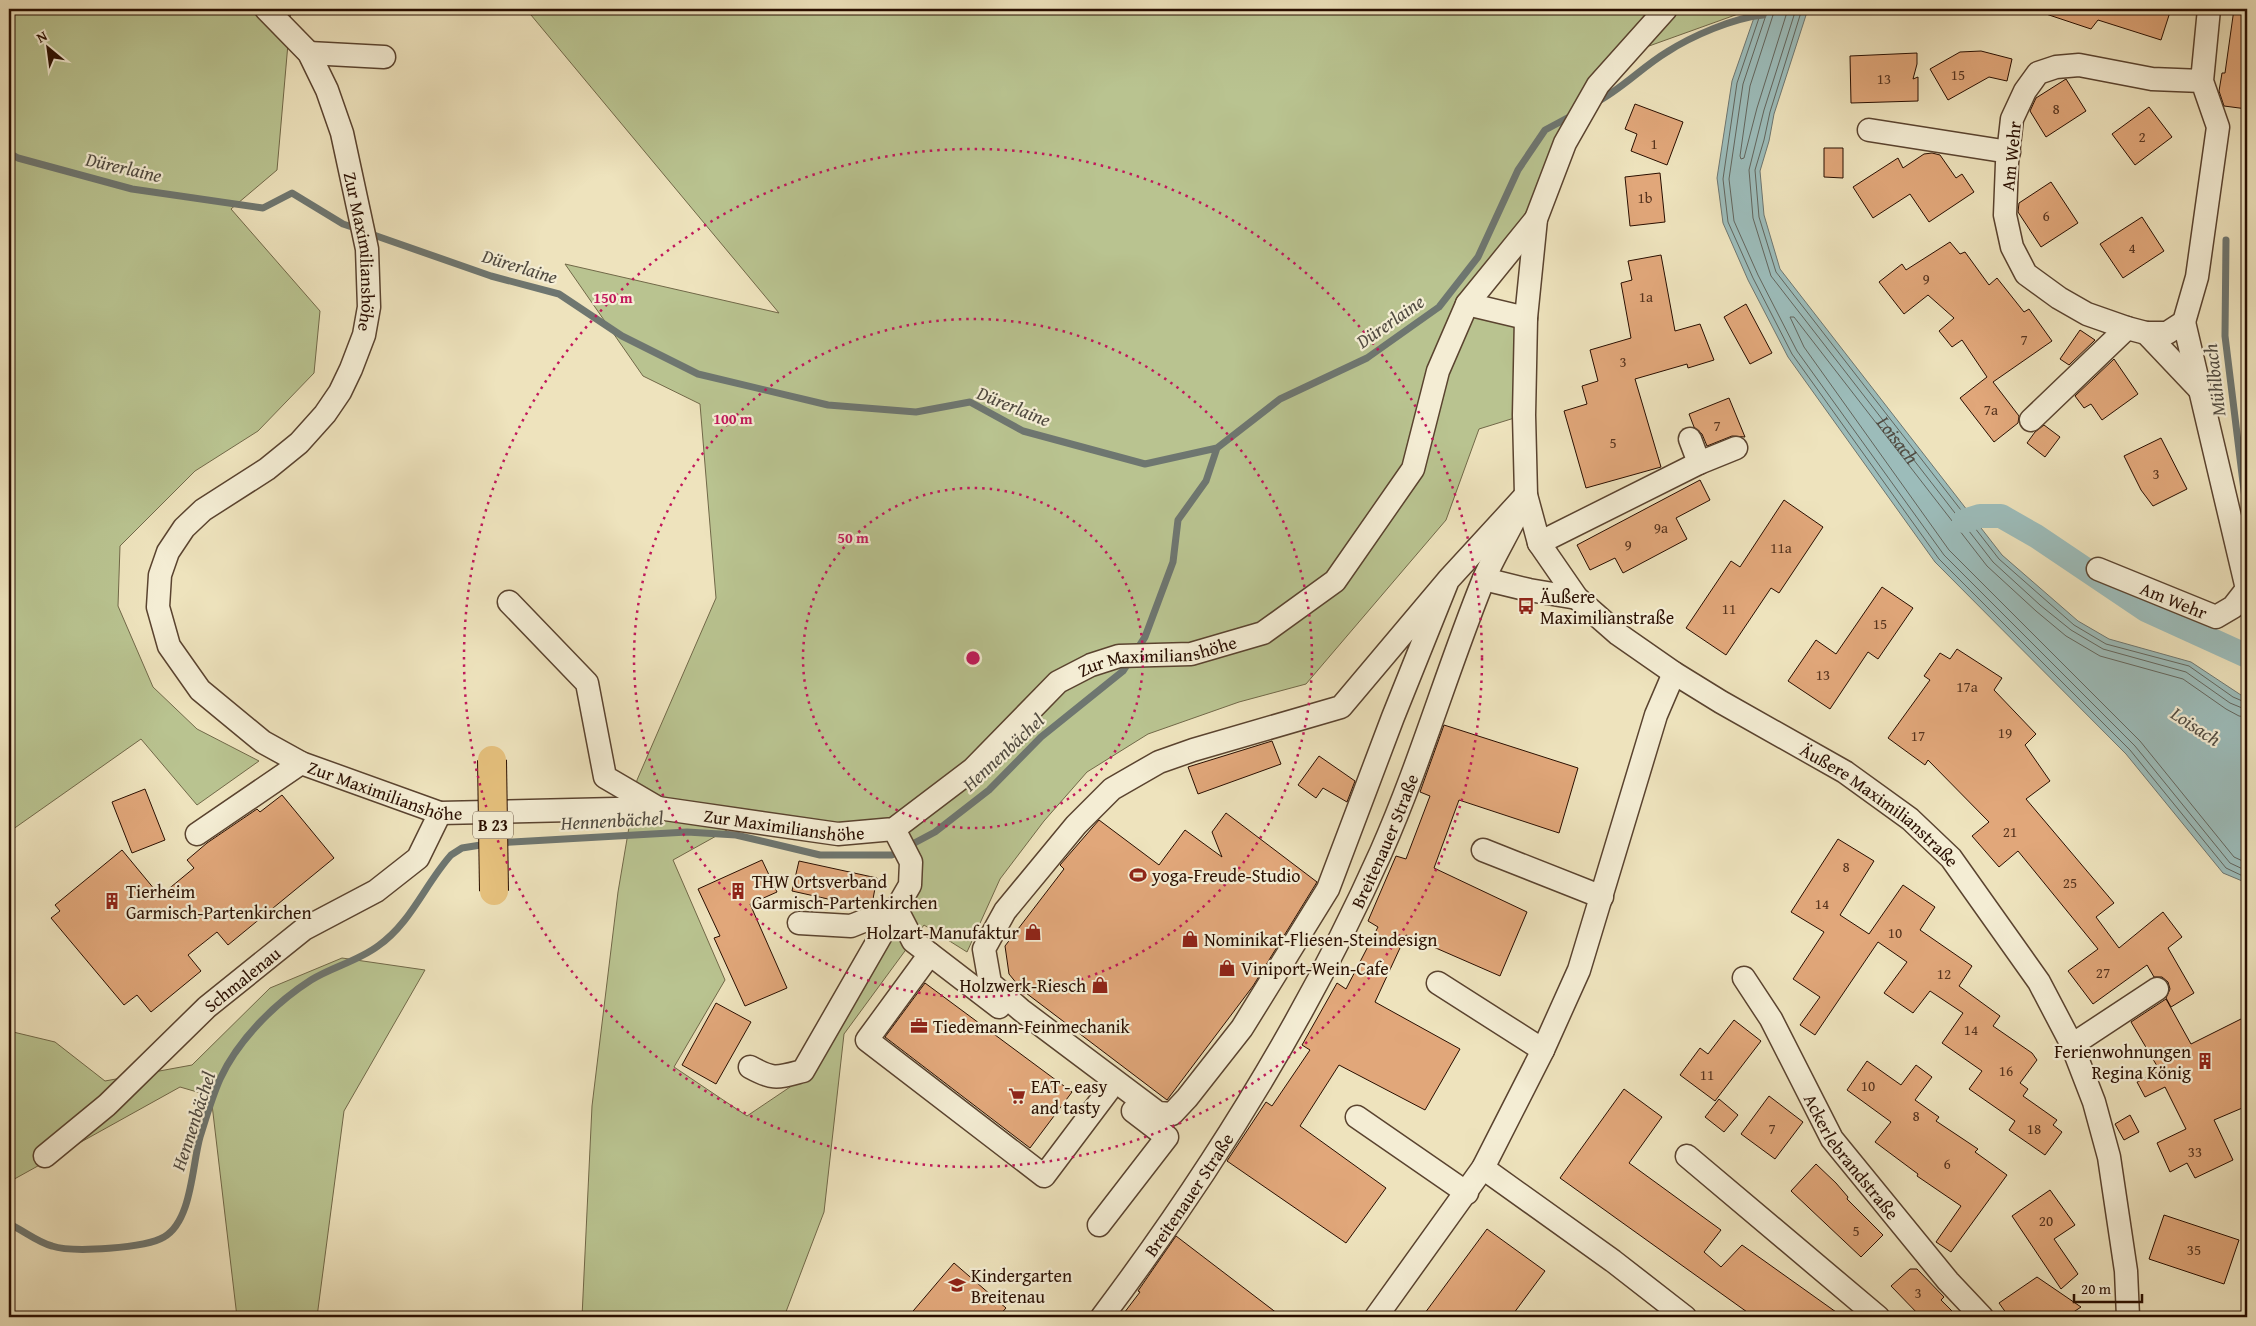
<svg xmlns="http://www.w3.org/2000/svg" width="2256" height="1326" viewBox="0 0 2256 1326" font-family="'Gentium Book Plus',serif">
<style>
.green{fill:#b9c390;stroke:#716848;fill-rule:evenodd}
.water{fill:#9cbcba;stroke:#6e7670}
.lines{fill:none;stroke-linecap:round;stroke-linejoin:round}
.shore{stroke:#62655d;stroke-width:1}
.stream{stroke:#6e7670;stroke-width:7}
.canal{stroke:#9cbcba;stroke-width:24}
.building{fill:#e1a77a;stroke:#290e00}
.minor-casing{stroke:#5a432f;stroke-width:25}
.minor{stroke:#f4edd4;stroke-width:22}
.major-bridge-casing{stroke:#290e00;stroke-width:30;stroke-linecap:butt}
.major-bridge{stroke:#e7c27e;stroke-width:28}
.ring{fill:none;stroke:#c2185b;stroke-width:2.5;stroke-dasharray:2.5 5}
.labels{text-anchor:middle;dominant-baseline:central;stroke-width:4.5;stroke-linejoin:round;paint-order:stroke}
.number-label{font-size:15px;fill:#57341e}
.shield{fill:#f4edd4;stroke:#665140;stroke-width:1}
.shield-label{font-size:16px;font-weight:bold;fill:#290e00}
.street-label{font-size:18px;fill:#290e00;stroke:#f4edd4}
.poi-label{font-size:18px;fill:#290e00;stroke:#f4edd4;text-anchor:start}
.water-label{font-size:19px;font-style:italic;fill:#514b41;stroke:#f4edd4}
.centre{fill:#c2185b;stroke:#f4edd4;stroke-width:2.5}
.ring-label{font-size:15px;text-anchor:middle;font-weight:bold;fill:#c2185b;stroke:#f4edd4;stroke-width:4.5;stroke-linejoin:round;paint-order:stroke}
</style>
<rect width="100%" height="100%" fill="#eee3bd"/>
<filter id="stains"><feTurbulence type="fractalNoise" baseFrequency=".004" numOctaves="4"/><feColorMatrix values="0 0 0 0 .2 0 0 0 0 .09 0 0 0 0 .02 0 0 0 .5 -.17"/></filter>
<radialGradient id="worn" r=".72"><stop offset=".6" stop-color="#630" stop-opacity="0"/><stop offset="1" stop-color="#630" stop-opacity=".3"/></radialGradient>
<path class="green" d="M9 9H291L277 170 231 209 320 311 314 373 258 431 195 471 120 546 118 606 153 687 197 729 259 761 197 805 141 739 9 832Z
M526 9H1752L1624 55 1536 219 1467 304 1526 318 1524 415 1479 429 1446 520 1306 684 1239 702 1148 734 1087 772 1044 821 1000 879 967 952 924 925 844 1034 824 1212 784 1317H582L592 1106 618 892 637 780 716 598 700 404 643 376 565 264 779 313ZM745 820 894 829 910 885 793 1085 747 1116 674 1067 725 980 673 860Z
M342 958 425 970 344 1111 317 1317H237L211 1096 180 1087 9 1182V1031L55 1042 105 1081 192 1065 270 988Z"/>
<path class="water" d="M1757 9H1808L1774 114 1769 141 1760 171 1764 215 1780 269 2002 555 2078 621 2109 639 2191 662 2247 699V883L2223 873 2126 754 1935 562 1788 357 1748 280 1723 223 1717 178 1732 81Z"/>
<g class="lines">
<g class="shore">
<path d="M1762 9 1737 83 1723 179 1728 222 1753 278 1792 354 1939 559 2130 750 2226 868 2247 878"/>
<path d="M1768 9 1743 84 1729 179 1734 221 1758 275 1797 351 1944 555 2135 746 2230 863 2247 871"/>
<path d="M1775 9 1750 86 1740 156 1741 159 1744 158 1757 108 1788 9"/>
<path id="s1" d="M1796 9 1764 110 1749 170 1753 218 1771 276 1993 562 2040 605 2071 630 2103 649 2186 672 2230 703 2247 710"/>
<path d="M1802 9 1770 112 1764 140 1755 170 1759 217 1776 272 1999 559 2074 625 2106 644 2189 666 2233 697 2247 703"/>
<path d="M2247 717 2239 716 2226 709 2183 679 2100 656 2066 636 2036 611 1987 566 1794 317H1790L1804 347 1949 550 2140 741 2234 857 2247 863"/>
</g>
<path class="stream" d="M1595 103C1622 89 1642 67 1667 52 1692 36 1733 18 1763 15
M9 153 18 158 132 189 263 208 292 193 343 224 358 229
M368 233 491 276 559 294 622 336 698 374 828 405 916 412 970 402 1023 431 1145 464 1217 448 1280 399 1367 358 1439 307 1478 257 1518 170 1545 130 1573 115
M2226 240 2225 336 2247 515
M1136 651 1145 637 1173 562 1178 520 1206 481 1217 448
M497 843 687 832 736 835 820 855H892L935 832 989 790 1041 737 1123 671 1130 660
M9 1224C23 1230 37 1242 52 1246 73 1253 146 1248 164 1237 192 1221 192 1165 200 1137 206 1118 212 1097 220 1079 238 1040 275 1003 311 980 332 967 358 961 378 946 411 923 425 884 451 855L462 848 487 844"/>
<path class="canal" d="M1964 521 1980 516H2001L2036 536 2146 610 2247 656"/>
</g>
<path class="building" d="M2040 9H2171L2161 40 2098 20 2091 29 2040 12Z
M2234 9H2247V109L2224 106 2219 91 2222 73H2225Z
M1981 51 2012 59 2007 81 1989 77 1948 100 1930 69 1960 52Z
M1917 53V64L1913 79 1918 77V101L1851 103 1850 56Z
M2066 79 2086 111 2046 137 2030 111 2036 98Z
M1635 104 1683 122 1667 165 1631 151 1637 134 1625 129Z
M2149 107 2172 137 2135 165 2112 134Z
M1824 148H1843V178L1824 177Z
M1932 153 1940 155 1956 178 1962 174 1974 192 1929 222 1910 194 1873 218 1853 187 1898 158 1903 168 1924 154Z
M1660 173 1665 222 1630 226 1625 177Z
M2051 182 2078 223 2041 247 2018 212 2019 203Z
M2142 217 2164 251 2123 278 2100 244Z
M1950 242 1960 254 1965 252 1989 285 1997 278 2024 312 2029 309 2052 341 1993 382 2019 416 2018 423 1994 442 1960 398 1987 377 1962 340 1952 347 1939 331 1954 318 1928 295 1904 314 1879 282 1902 264 1906 270Z
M1661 255 1675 331 1700 324 1714 360 1688 368 1687 364 1635 379 1661 467 1586 488 1564 411 1587 404 1582 386 1598 381 1590 350 1631 338 1621 283 1632 280 1628 261Z
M1746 304 1772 353 1750 364 1724 317Z
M2080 330 2095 340 2069 365 2060 359Z
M2114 359 2138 394 2102 420 2091 404 2084 408 2075 396Z
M1729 398 1745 437 1732 436 1707 446 1702 434 1694 427 1689 414Z
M2044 425 2060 437 2045 457 2027 443 2035 432Z
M2161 438 2187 489 2153 506 2141 490 2124 456Z
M1700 480 1710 500 1676 518 1687 539 1623 573 1615 558 1590 570 1577 545Z
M1784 500 1823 527 1779 593 1771 588 1726 655 1686 628 1731 561 1740 567Z
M1882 587 1913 608 1878 659 1868 652 1830 709 1788 681 1816 640 1836 654Z
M1957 649 2002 678 1994 690 2036 734 2025 745 2050 781 2026 799 2114 903 2096 917 2119 948 2163 912 2182 937 2168 948 2194 993 2171 1007 2166 998 2170 989 2168 982 2162 977H2154L2147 965 2093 1004 2068 971 2098 949 2018 851 1999 867 1972 836 1989 822 1928 760 1925 765 1888 738 1930 680 1924 676 1940 653 1950 659Z
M1444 725 1578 768 1559 833 1459 800 1434 868 1527 912 1500 976 1406 935 1375 1002 1460 1049 1425 1110 1339 1065 1300 1126 1386 1188 1346 1243 1227 1161 1266 1102 1272 1106 1310 1050 1302 1045 1337 983 1346 989 1378 927 1368 921 1396 856 1406 859 1430 796 1420 792Z
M1272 741 1281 764 1198 794 1188 767Z
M1319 756 1355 781 1347 802 1323 788 1316 798 1298 785Z
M145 789 165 840 132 853 112 802Z
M282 795 334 858 228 945 217 932 188 955 201 971 151 1012 137 995 124 1005 51 918 60 911 55 905 122 850 160 896 194 868 187 860 207 843 257 809 260 812Z
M1226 813 1317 882 1253 986 1167 1100 1022 990 1009 974 1005 946 1064 869 1060 865 1099 820 1159 865 1185 830 1222 857 1212 832Z
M1838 839 1874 861 1840 915 1869 934 1903 885 1935 907 1920 930 1972 966 1959 986 2000 1016 1993 1026 2032 1053 2037 1060 2020 1083 2028 1089 2023 1096 2057 1120 2053 1125 2062 1132 2045 1155 2009 1130 2015 1121 1969 1089 1982 1071 1942 1043 1963 1013 1930 991 1913 1013 1884 993 1907 962 1878 942 1815 1035 1800 1025 1820 997 1793 979 1824 932 1791 912Z
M762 860 777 892 750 904 787 988 745 1006 714 938 720 936 698 889Z
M799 861 877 878 872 904 864 907 792 891Z
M925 983 1072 1092 1030 1148 885 1037Z
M2166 999 2191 1044 2247 1016V1106L2214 1120 2233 1160 2195 1178 2187 1163 2170 1172 2157 1143 2186 1129 2165 1087 2145 1097 2137 1082 2160 1071 2131 1022Z
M716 1003 751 1022 716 1084 682 1065Z
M1734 1020 1761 1041 1715 1101 1680 1075 1700 1048 1708 1054Z
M1867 1061 1901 1085 1916 1065 1932 1077 1915 1100 1939 1117 1936 1121 1978 1149 1975 1152 2007 1175 1951 1252 1936 1242 1961 1206 1917 1176 1918 1174 1875 1142 1891 1122 1847 1090Z
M1624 1089 1662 1117 1629 1163 1721 1230 1704 1252 1721 1267 1742 1245 1843 1317H1754L1560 1178Z
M1769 1096 1803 1122 1775 1159 1741 1134Z
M1719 1099 1738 1115 1724 1132 1705 1117Z
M2130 1115 2139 1132 2124 1140 2115 1124Z
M1816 1164 1836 1183 1848 1197 1847 1199 1883 1235 1861 1257 1791 1191Z
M2050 1190 2075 1225 2054 1239 2078 1274 2061 1289 2012 1216Z
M2164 1215 2239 1240 2224 1284 2149 1259Z
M1487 1229 1545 1271 1511 1317H1422Z
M1176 1236 1282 1317H1121L1140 1292 1138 1291Z
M954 1263 1006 1308 998 1317H908Z
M1910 1269H1917L1944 1297 1941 1300 1958 1317H1921L1891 1286Z
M2037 1277 2081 1307 2066 1317H2009L1999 1303Z"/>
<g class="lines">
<g class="minor-casing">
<g id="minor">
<path id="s2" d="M266 9 309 53 327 90 342 133 367 249 369 307 364 335 351 369 340 392 325 414 299 443 267 469 203 510 184 528 168 552 160 575 158 607 169 646 200 690 263 742 301 763 440 813 658 808 838 834 894 829 973 769 1058 682 1091 665 1119 656 1191 654 1263 633 1335 581 1413 469 1438 371 1467 304 1536 219"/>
<path id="s3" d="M1666 9 1598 85 1565 143 1536 219 1526 318 1524 415 1526 495 1539 543 1577 598 1618 634 1674 673 1721 702 1845 772 1910 819 1951 858 2039 982 2072 1045 2094 1102 2109 1157 2126 1271 2128 1317"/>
<path d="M309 53 384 57"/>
<path d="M2202 81 2152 79 2079 65 2056 67 2038 73 2025 91 2012 119 2007 163 2005 215 2012 247 2026 274 2059 298 2087 314 2127 328 2146 333H2167L2184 322 2197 277 2218 127 2202 81 2209 9"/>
<path d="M1869 130 2009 152"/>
<path d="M1467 304 1526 318"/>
<path d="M2146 333 2200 390"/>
<path d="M2031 420 2127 328"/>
<path d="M1690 439 1699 463"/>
<path d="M1539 543 1699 463 1736 448"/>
<path id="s4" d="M2098 569 2216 617 2233 607 2247 589 2184 322"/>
<path d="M1484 579 1529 590 1577 598"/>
<path d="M1448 580 1393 717 1328 889 1242 1028 1187 1098 1172 1114 1158 1113 1021 1010 990 983 984 949 1005 911 1076 825 1112 789 1159 762 1193 750 1341 707 1448 580 1526 495"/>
<path d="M509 602 587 683 605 777 658 808"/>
<path d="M197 834 301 763"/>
<path d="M1483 850 1602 897"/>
<path d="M799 923 851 926 896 908 913 941 999 1007"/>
<path d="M930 954 867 1040 1044 1176 1108 1091"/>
<path id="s5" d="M1744 978 1771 1019 1832 1139 1948 1281 1982 1317"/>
<path d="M1438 983 1543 1050"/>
<path d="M2072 1045 2157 989"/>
<path d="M750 1067C774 1080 776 1078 803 1071L910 885 911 862 894 829"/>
<path d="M1357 1117 1467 1193"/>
<path id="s6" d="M45 1156 107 1105 207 1007 304 929 376 891 418 858 440 813"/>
<path d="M1687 1156 1878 1317"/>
<path d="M1483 1168 1613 1261 1685 1317"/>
<path d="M1099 1225 1167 1137 1133 1111"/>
<path id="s7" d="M1102 1317C1211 1172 1307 1018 1381 852 1420 764 1447 670 1483 581 1492 560 1504 540 1514 520"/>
<path d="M1376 1317 1483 1168 1543 1050 1579 970 1656 715 1674 673"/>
</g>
</g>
<use href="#minor" class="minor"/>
<g class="major-bridge-casing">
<path id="major-bridge" d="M492 760 494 891"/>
</g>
<use href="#major-bridge" class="major-bridge"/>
</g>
<g class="ring">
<circle cx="973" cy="658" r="170"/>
<circle cx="973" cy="658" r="339"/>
<circle cx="973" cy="658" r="509"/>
</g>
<defs>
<g id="bus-bare" transform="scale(1.35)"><path d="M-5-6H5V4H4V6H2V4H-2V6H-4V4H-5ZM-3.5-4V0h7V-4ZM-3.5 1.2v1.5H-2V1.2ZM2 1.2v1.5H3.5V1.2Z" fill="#8f2418" stroke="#f4edd4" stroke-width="2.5" paint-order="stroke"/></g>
<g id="stadium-bare" transform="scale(1.35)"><path d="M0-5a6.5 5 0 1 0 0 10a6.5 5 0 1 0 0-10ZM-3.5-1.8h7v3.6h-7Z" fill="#8f2418" stroke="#f4edd4" stroke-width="2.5" paint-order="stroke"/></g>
<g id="building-bare" transform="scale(1.35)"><path d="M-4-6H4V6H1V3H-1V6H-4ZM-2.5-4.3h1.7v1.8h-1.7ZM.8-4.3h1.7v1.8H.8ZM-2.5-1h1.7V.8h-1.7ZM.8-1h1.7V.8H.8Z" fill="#8f2418" stroke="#f4edd4" stroke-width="2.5" paint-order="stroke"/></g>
<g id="shop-bare" transform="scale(1.35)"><path d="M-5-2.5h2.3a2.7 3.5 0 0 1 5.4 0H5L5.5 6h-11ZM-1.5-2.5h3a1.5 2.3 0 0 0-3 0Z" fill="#8f2418" stroke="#f4edd4" stroke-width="2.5" paint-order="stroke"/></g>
<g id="office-bare" transform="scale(1.35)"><path d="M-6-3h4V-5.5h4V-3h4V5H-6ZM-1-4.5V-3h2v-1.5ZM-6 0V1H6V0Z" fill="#8f2418" stroke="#f4edd4" stroke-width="2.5" paint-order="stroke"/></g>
<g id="supermarket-bare" transform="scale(1.35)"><path d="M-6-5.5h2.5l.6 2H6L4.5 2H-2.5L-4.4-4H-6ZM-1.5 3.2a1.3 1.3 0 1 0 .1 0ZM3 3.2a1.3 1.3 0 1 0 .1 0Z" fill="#8f2418" stroke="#f4edd4" stroke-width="2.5" paint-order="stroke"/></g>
<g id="school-bare" transform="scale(1.35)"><path d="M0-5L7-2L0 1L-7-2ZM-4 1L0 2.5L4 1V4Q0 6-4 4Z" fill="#8f2418" stroke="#f4edd4" stroke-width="2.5" paint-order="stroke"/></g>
</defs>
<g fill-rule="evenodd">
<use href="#bus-bare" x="1526" y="606"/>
<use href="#stadium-bare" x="1138" y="875"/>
<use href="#building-bare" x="738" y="891"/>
<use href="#building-bare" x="112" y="901"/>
<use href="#shop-bare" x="1033" y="932"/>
<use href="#shop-bare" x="1190" y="939"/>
<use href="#shop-bare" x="1227" y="968"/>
<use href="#shop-bare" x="1100" y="985"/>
<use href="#office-bare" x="919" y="1026"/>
<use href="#building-bare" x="2205" y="1061"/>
<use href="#supermarket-bare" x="1017" y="1096"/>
<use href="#school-bare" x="957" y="1285"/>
</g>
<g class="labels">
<g class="number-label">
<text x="1958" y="74">15</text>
<text x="1884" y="78">13</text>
<text x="2056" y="108">8</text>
<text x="2142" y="136">2</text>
<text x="1654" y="143">1</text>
<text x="1645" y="197">1b</text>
<text x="2046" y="215">6</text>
<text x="2132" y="247">4</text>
<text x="1926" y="278">9</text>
<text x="1646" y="296">1a</text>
<text x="2024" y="339">7</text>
<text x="1623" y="361">3</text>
<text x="1991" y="409">7a</text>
<text x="1717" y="425">7</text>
<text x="1613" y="442">5</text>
<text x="2156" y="473">3</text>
<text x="1661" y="527">9a</text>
<text x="1628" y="544">9</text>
<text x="1781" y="547">11a</text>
<text x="1729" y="608">11</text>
<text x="1880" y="623">15</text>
<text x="1823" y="674">13</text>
<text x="1967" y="686">17a</text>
<text x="2005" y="732">19</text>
<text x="1918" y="735">17</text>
<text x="2010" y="831">21</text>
<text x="1846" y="866">8</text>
<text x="2070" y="882">25</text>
<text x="1822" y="903">14</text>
<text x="1895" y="932">10</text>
<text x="2103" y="972">27</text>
<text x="1944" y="973">12</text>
<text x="1971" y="1029">14</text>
<text x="2006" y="1070">16</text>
<text x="1707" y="1074">11</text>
<text x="1868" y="1085">10</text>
<text x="1916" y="1115">8</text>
<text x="1772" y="1128">7</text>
<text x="2034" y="1128">18</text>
<text x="2195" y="1151">33</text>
<text x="1947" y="1163">6</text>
<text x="2046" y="1220">20</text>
<text x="1856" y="1230">5</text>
<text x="2194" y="1249">35</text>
<text x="1918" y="1292">3</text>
</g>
<rect class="shield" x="473" y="811.5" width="40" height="27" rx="4"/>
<g class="shield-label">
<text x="493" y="825">B 23</text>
</g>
<g class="street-label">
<text transform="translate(2011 156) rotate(-84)">Am Wehr</text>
<text stroke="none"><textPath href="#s2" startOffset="269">Zur Maximilianshöhe</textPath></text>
<text stroke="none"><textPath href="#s4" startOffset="82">Am Wehr</textPath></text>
<text stroke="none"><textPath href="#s2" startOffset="1858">Zur Maximilianshöhe</textPath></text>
<text stroke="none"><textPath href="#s2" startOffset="1018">Zur Maximilianshöhe</textPath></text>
<text stroke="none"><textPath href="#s3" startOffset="1011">Äußere Maximilianstraße</textPath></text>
<text stroke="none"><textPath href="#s2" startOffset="1422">Zur Maximilianshöhe</textPath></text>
<text stroke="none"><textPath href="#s7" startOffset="555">Breitenauer Straße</textPath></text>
<text stroke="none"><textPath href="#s6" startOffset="265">Schmalenau</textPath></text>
<text stroke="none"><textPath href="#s5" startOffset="209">Ackerlebrandstraße</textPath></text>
<text stroke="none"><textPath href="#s7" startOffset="150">Breitenauer Straße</textPath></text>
</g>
<g class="poi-label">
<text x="1540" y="596">Äußere<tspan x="1540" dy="21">Maximilianstraße</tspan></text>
<text x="1152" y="875">yoga-Freude-Studio</text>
<text x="752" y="881">THW Ortsverband<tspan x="752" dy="21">Garmisch-Partenkirchen</tspan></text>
<text x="126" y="891">Tierheim<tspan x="126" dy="21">Garmisch-Partenkirchen</tspan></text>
<text x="1019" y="932" text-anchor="end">Holzart-Manufaktur</text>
<text x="1204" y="939">Nominikat-Fliesen-Steindesign</text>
<text x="1241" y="968">Viniport-Wein-Cafe</text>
<text x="1086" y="985" text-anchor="end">Holzwerk-Riesch</text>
<text x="933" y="1026">Tiedemann-Feinmechanik</text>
<text x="2191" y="1051" text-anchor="end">Ferienwohnungen<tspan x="2191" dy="21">Regina König</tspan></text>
<text x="1031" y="1086">EAT - easy<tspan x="1031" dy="21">and tasty</tspan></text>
<text x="971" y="1275">Kindergarten<tspan x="971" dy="21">Breitenau</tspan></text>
</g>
<g class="water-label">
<text transform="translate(124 167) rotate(13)">Dürerlaine</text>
<text transform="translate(520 266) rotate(17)">Dürerlaine</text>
<text transform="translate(1390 321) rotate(-35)">Dürerlaine</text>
<text transform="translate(2214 380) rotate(-97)">Mühlbach</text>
<text transform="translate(1014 406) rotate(22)">Dürerlaine</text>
<text stroke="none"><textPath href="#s1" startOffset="484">Loisach</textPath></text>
<text transform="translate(2196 726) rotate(33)">Loisach</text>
<text transform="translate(1003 752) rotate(-43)">Hennenbächel</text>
<text transform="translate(612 820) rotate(-3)">Hennenbächel</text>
<text transform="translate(193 1121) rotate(-72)">Hennenbächel</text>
</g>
</g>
<circle cx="973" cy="658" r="8" class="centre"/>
<g class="ring-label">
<text x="613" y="303">150 m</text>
<text x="733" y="424">100 m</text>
<text x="853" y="543">50 m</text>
</g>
<rect width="2256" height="1326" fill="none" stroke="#eee3bd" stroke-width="30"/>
<rect x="10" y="10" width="2236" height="1306" fill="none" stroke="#290e00" stroke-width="2.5"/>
<rect x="15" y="15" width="2226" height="1296" fill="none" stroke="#290e00"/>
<g transform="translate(48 48) rotate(331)" stroke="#f4edd4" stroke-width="4" paint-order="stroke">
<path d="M0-4L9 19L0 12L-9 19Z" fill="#290e00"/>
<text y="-8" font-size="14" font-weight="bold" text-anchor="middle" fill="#290e00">N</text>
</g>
<path d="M2074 1294v8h68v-8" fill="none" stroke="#290e00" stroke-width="2.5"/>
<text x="2081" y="1294" font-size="15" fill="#290e00" stroke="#f4edd4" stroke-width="4" paint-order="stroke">20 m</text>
<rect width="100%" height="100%" filter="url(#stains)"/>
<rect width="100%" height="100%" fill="url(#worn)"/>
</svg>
